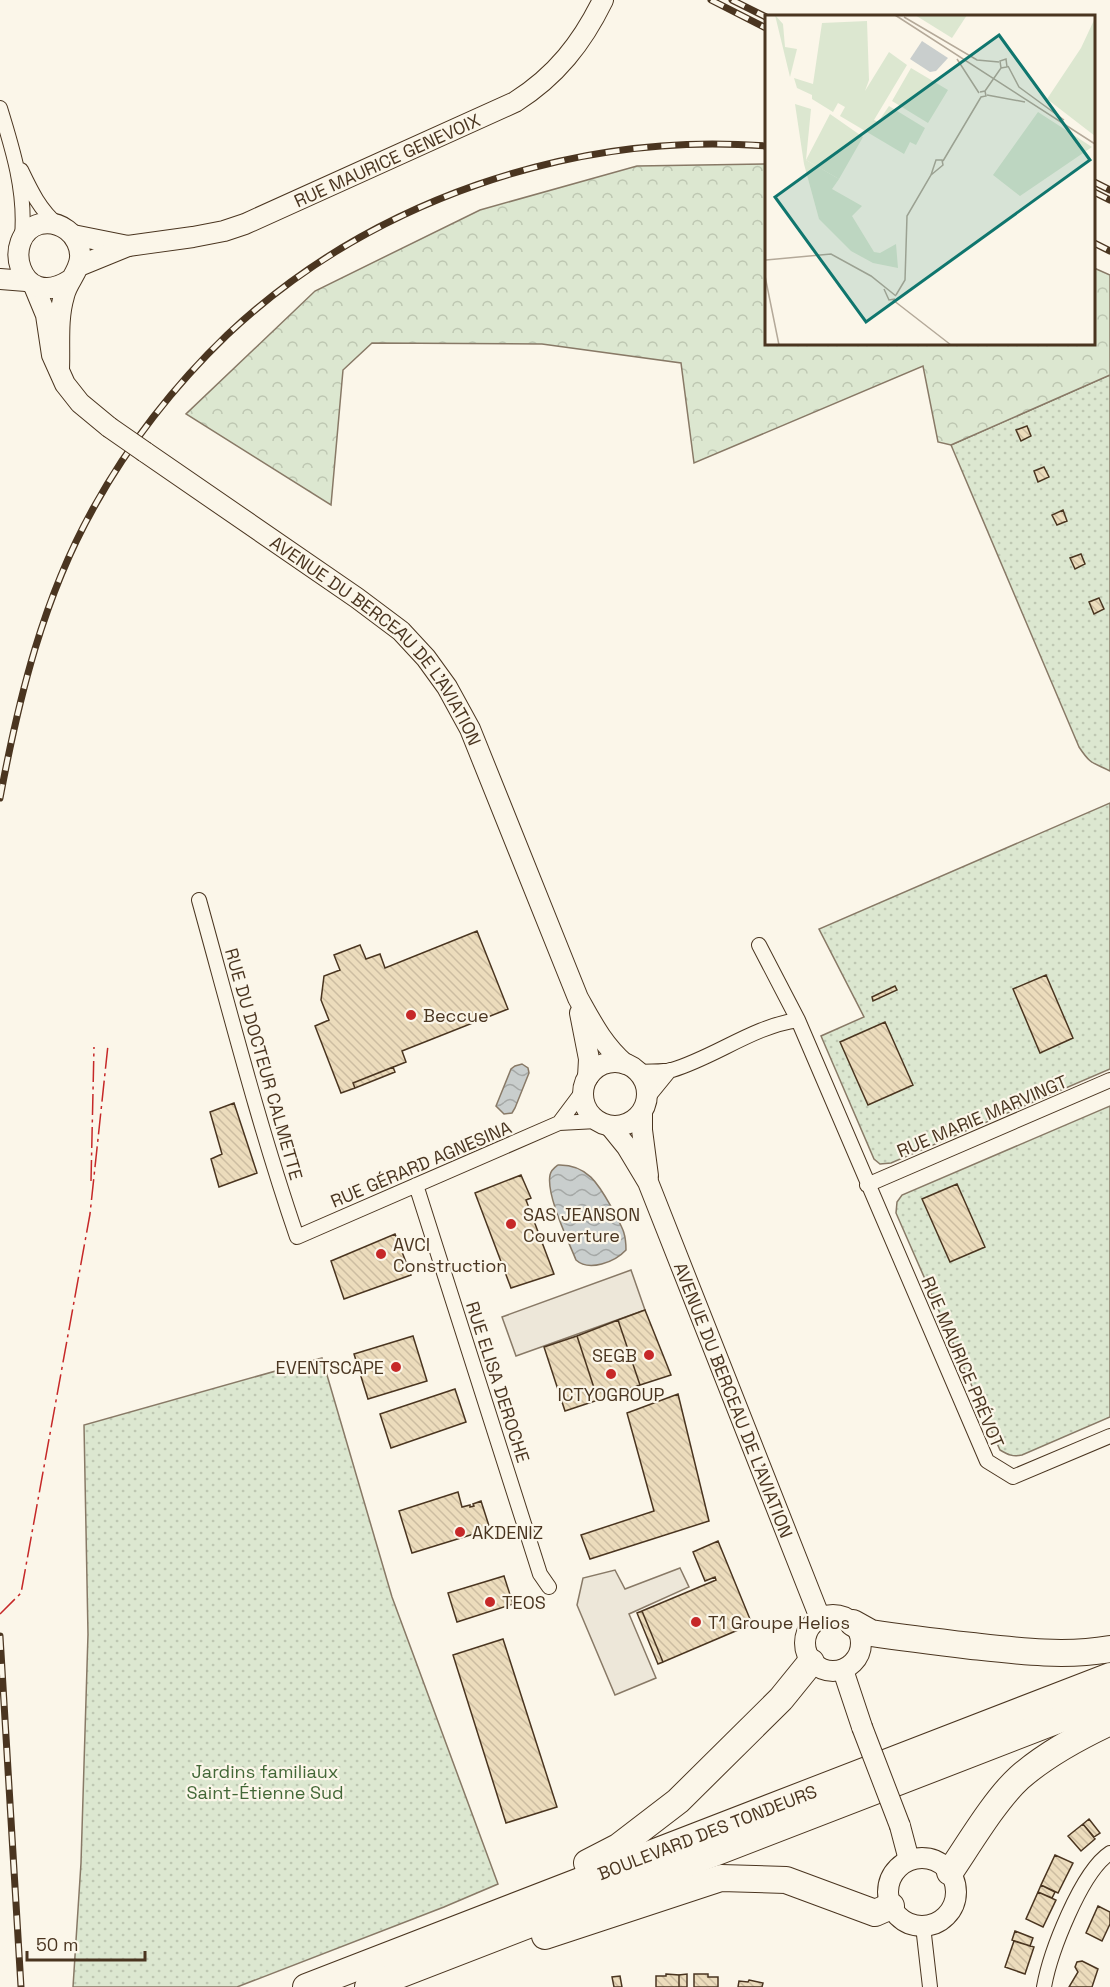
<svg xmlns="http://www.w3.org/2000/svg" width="1110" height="1987" viewBox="0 0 1110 1987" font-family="'Space Grotesk',sans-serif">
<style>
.grass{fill:url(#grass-dots);stroke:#887966;stroke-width:1.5}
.forest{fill:url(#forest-crowns);stroke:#887966;stroke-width:1.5}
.parking{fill:#ede7d9;stroke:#887966;stroke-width:1.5}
.water{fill:url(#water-waves);stroke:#887966;stroke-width:1.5}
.building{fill:url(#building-back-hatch);stroke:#4a3520;stroke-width:1.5}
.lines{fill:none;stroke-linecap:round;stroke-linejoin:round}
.street-casing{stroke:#4a3520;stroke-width:16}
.secondary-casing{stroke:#4a3520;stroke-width:22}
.highway-casing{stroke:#4a3520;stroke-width:28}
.street{stroke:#fbf6e9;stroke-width:14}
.secondary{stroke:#fbf6e9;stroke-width:20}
.highway{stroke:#fbf6e9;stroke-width:26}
.rail-casing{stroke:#4a3520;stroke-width:7}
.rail{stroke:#fbf6e9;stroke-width:4.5;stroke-dasharray:14;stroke-linecap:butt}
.secondary-bridge-casing{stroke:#4a3520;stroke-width:22;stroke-linecap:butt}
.secondary-bridge{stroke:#fbf6e9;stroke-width:20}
.power{stroke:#c62828;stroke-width:1.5;stroke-dasharray:21 4.5 3 4.5;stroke-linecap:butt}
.poi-dot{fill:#c62828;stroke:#fbf6e9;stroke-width:2}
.labels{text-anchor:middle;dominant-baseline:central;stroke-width:4.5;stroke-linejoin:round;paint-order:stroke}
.street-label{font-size:18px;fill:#4a3520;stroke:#fbf6e9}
.poi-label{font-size:18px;fill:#4a3520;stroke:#fbf6e9;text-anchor:start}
.park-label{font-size:18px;fill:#436837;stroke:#fbf6e9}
.inset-road{fill:none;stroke:#b4a999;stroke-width:1.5}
.view{fill:#0f766e;fill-opacity:0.15;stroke:#0f766e;stroke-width:3}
.inset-edge{fill:none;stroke:#4a3520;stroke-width:3}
</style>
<defs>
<pattern id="grass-dots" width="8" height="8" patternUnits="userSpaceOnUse" patternTransform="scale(1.5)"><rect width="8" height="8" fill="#dce7d0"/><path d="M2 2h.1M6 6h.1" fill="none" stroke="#bec7b2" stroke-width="1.8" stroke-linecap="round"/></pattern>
<pattern id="forest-crowns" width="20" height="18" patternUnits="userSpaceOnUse" patternTransform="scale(1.5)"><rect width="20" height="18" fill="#dce7d0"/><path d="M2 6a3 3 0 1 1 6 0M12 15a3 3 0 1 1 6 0" fill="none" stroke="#bec7b2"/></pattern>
<pattern id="water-waves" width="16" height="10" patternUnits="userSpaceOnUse" patternTransform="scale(1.5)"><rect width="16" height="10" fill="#c9cecd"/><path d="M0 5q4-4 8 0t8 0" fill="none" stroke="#a5a8a6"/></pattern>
<pattern id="building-back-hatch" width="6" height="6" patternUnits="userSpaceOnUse" patternTransform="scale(1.5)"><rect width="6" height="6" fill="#ecdcbc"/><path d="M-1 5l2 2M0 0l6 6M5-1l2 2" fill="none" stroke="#ccbda1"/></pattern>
</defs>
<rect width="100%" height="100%" fill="#fbf6e9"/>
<path class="grass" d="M1110 375V771C1092 762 1091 765 1079 747L951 445Z
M1110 803V1069L891 1163 880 1164 874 1159 821 1036 864 1017 819 929Z
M1110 1106V1417L1022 1455C1013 1457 1008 1455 1000 1450L896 1213 897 1202 902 1195Z
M322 1358 392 1597 498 1884 444 1907 237 1987H73L81 1863 88 1634 84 1425Z"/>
<path class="forest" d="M766 164V344H1094V268L1110 275V375L951 445 938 442 923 366 694 463 681 363 542 344 372 343 343 370 331 505 186 414 315 291 480 210 637 166Z"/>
<path class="parking" d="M631 1270 645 1310 516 1356 502 1317Z
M680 1568 689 1587 629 1614 656 1678 615 1695 577 1605 583 1578 615 1570 625 1589Z"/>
<path class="water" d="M522 1064 528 1068 529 1073 515 1108 512 1113 504 1114 496 1106 511 1069 515 1066Z
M558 1165C589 1164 600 1187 613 1210 621 1226 626 1231 626 1250 615 1262 589 1272 576 1260 568 1240 546 1195 550 1175 551 1170 554 1168 558 1165Z"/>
<path class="building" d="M1027 426 1031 436 1021 441 1016 430Z
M1044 467 1049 477 1038 482 1034 471Z
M1063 510 1067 521 1057 525 1052 515Z
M1081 554 1085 564 1075 569 1070 558Z
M1099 598 1104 609 1094 614 1089 602Z
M477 931 508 1009 402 1051 406 1062 353 1083 355 1088 341 1093 315 1026 329 1020 321 1000 324 976 340 970 334 955 360 945 366 959 380 954 385 968Z
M1046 975 1073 1038 1040 1053 1013 989Z
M895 986 897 990 873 1001 872 997Z
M885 1022 913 1085 868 1105 840 1042Z
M393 1067 395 1072 355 1088 353 1083Z
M234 1103 257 1173 219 1187 211 1159 222 1154 210 1112Z
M521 1175 531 1198 526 1200 554 1274 511 1288 475 1193Z
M957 1184 985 1247 950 1262 922 1199Z
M395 1234 411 1275 344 1299 331 1261Z
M645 1310 671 1375 640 1385 618 1320Z
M618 1320 640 1385 598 1400 577 1336Z
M413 1336 427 1381 368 1399 354 1354Z
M577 1336 598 1400 565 1411 544 1347Z
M455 1389 466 1422 391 1448 380 1414Z
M678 1394 709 1521 590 1559 581 1535 654 1511 627 1413Z
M458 1492 462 1507 470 1505V1507L474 1506 473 1504 481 1501 490 1529 412 1553 399 1511Z
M718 1541 752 1624 663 1662 642 1611 716 1580 715 1577 705 1581 693 1552Z
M504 1576 513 1604 457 1622 448 1593Z
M642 1611 663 1662 658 1664 637 1613Z
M503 1639 557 1807 506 1823 453 1655Z
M1089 1819 1100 1833 1094 1837 1083 1824Z
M1083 1824 1095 1839 1081 1851 1068 1836Z
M1055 1855 1073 1863 1058 1893 1041 1885Z
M1041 1885 1055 1892 1052 1898 1038 1892Z
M1038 1892 1056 1900 1043 1927 1026 1919Z
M1098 1906 1110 1912V1924L1102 1941 1086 1933Z
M1015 1931 1033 1938 1030 1946 1012 1940Z
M1014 1941 1034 1947 1025 1974 1005 1967Z
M1082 1961 1098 1969 1092 1987H1069L1078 1972 1075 1967 1077 1962Z
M666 1974 679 1975V1987H656V1976H666Z
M687 1974V1987H679V1975Z
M694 1974H708V1977H718V1987H694Z
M620 1976 622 1987H614L612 1977Z
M749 1980 763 1983 762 1987H738L739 1981 748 1982Z"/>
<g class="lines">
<g class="street-casing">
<path id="street" d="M0 108C13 150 26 192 22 236
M21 170C31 191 40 210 58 225
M199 900C230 1012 259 1126 297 1237L559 1123 597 1121
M759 945 798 1020 987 1461 1013 1477 1110 1436
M639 1072C649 1071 662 1072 672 1070 715 1057 754 1026 798 1020
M648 1097 670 1070
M559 1123 583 1091
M416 1185 540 1574 549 1587
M867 1185 1110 1080
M923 1926 930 1987
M1044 1987C1050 1953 1081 1872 1110 1853"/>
</g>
<g class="secondary-casing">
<g id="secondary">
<path d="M73 235 128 246"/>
<path id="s1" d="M79 266 128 246 193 237 224 231 245 224 515 102C556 76 582 43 603 0"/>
<path d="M0 279 26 281"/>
<path d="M34 286 46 315 52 355 65 384 80 403 109 427"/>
<path d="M59 369C60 346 57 319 64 296 67 282 79 272 80 258 81 247 75 236 67 230 59 224 49 222 40 224 0 235 19 313 70 280"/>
<path id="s2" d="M145 452 357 598 401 631 426 658 447 687 470 729 578 998C592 1023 603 1045 625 1064"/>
<path d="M580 1013 589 1059 588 1077"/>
<circle cx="615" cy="1094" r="32"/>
<path d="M642 1112V1130L648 1176"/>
<path id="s3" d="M610 1126 627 1147 648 1182 820 1618"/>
<circle cx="833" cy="1643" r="28"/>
<path d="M843 1670 862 1727"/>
<path d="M900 1826 909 1860"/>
<circle cx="922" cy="1892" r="34"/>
</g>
</g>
<g class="highway-casing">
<g id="highway">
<path d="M853 1623 871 1633C905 1638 938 1642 972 1646 1017 1651 1065 1657 1110 1649"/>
<path d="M587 1863 618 1847 678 1801 781 1699 811 1662"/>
<path d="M950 1872C969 1844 995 1800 1019 1778 1046 1754 1078 1737 1110 1722"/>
<path d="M545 1936 721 1878 786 1880 875 1913 891 1906"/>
<path id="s4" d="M306 1987 1110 1676"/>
<path d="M368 1987 1110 1700"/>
</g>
</g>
<use href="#street" class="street"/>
<use href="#secondary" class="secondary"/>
<use href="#highway" class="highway"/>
<g class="rail-casing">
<path id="rail" d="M711 0 766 28
M732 0 766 17
M1094 182 1110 190
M1094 192 1110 200
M1094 243 1110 251
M0 798C19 697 43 598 94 507 129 444 175 385 227 335 369 201 573 131 766 146
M0 1636 21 1987"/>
</g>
<use href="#rail" class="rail"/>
<g class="secondary-bridge-casing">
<path id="secondary-bridge" d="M109 427 145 452
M862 1727 900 1826"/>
</g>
<use href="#secondary-bridge" class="secondary-bridge"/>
<path class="power" d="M91 1181 94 1047
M0 1614 21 1593 90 1214 108 1045"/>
</g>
<g class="poi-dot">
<circle cx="411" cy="1015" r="6"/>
<circle cx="511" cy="1224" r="6"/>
<circle cx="381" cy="1254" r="6"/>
<circle cx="649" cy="1355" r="6"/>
<circle cx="396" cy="1367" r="6"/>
<circle cx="611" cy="1374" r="6"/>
<circle cx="460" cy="1532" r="6"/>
<circle cx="490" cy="1602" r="6"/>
<circle cx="696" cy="1622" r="6"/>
</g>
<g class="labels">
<g class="street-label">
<text stroke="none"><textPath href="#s1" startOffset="328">RUE MAURICE GENEVOIX</textPath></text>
<text stroke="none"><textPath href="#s2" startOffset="302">AVENUE DU BERCEAU DE L'AVIATION</textPath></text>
<text transform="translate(264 1064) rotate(74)">RUE DU DOCTEUR CALMETTE</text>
<text transform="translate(982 1116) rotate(-23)">RUE MARIE MARVINGT</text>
<text transform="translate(421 1164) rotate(-23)">RUE GÉRARD AGNESINA</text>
<text transform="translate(963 1362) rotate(67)">RUE MAURICE PRÉVOT</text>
<text transform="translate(498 1382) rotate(72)">RUE ELISA DEROCHE</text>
<text stroke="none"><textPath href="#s3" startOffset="302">AVENUE DU BERCEAU DE L'AVIATION</textPath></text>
<text stroke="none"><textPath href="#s4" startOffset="430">BOULEVARD DES TONDEURS</textPath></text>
</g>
<g class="poi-label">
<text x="423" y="1015">Beccue</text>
<text x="523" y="1214">SAS JEANSON<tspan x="523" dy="21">Couverture</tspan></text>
<text x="393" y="1244">AVCI<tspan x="393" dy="21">Construction</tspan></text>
<text x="637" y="1355" text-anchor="end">SEGB</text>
<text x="384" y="1367" text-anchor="end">EVENTSCAPE</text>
<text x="611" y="1394" text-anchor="middle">ICTYOGROUP</text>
<text x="472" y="1532">AKDENIZ</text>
<text x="502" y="1602">TEOS</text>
<text x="708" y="1622">T1 Groupe Helios</text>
</g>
<g class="park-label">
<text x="265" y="1771">Jardins familiaux<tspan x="265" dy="21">Saint-Étienne Sud</tspan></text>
</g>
</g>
<g transform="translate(765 15)">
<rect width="330" height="330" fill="#fbf6e9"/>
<path d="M10 0 18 9 20 32 32 34 25 62ZM330 3V121L282 84 316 33ZM102 6 104 65 100 76 124 37 142 50 109 105 113 107 124 91 160 113 151 130 145 127 139 139 75 101 80 92 73 88 68 97 47 84V80L32 73 29 63 48 69 57 8ZM146 53 183 75 163 108 127 86ZM273 97 327 132 255 181 228 160ZM65 99 98 122 74 164 41 145Z" fill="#dce7d0"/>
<path d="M30 89 46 94 41 145 74 164 67 174 97 191 87 201 109 237 115 238 131 229 133 253 108 248 86 236 54 204 39 149Z" fill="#dce7d0"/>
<path d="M150 0H202L187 23Z" fill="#dce7d0"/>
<path d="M157 26 183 43 171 56 165 57 145 44Z" fill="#c9cecd"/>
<path class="inset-road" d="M130 0 330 129M139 2 212 45 234 47M192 44 214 78M243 51 254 72 299 105M215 77 220 76 236 53 242 52 241 44 235 46 236 53M222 80 260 87M178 146 216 82 221 81 220 76M1 245 66 239 106 261 131 281M0 261 14 330M119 274 124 285 130 284M131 280 140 265 142 201 166 160 171 145H177L178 150 166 160M128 285 186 330"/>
<path class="view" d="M234 20 325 145 101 307 10 182Z"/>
<rect width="330" height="330" class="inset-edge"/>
</g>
<path d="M27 1951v9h118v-9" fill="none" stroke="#4a3520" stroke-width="3"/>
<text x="36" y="1951" font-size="18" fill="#4a3520" stroke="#fbf6e9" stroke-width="4.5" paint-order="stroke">50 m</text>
</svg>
